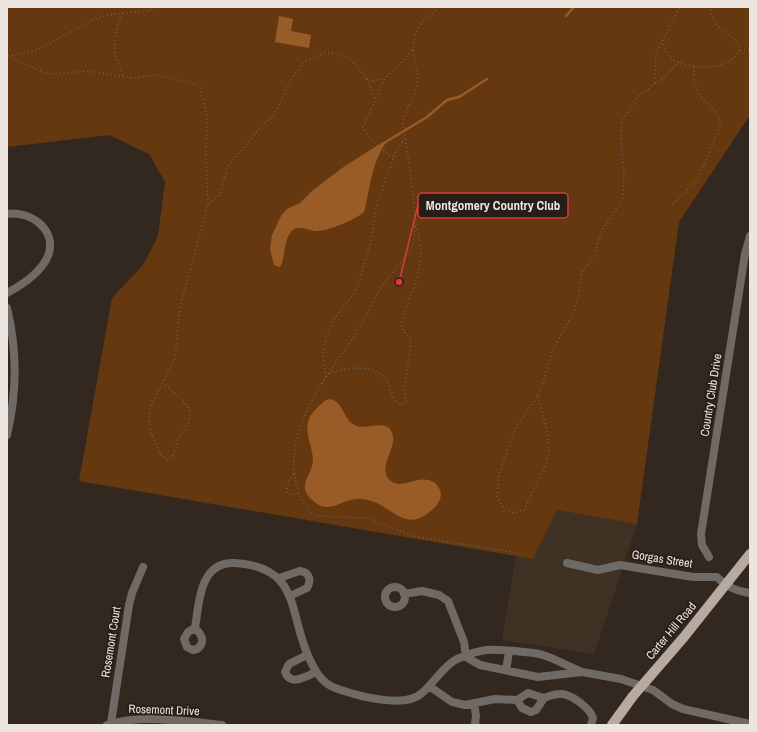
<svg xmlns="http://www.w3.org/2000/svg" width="757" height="732" viewBox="0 0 757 732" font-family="'Archivo Narrow',sans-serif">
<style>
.built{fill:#403125}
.grass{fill:#653810}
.water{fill:#9a5c27}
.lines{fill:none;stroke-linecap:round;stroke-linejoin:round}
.stream{stroke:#9a5c27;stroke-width:2.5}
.path{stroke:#6e645d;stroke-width:1.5;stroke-dasharray:1 3;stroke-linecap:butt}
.minor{stroke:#706a66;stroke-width:8}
.major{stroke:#b6aaa1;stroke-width:10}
.labels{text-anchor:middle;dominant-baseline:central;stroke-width:3.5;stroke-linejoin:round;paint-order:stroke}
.street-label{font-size:12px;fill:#ebe4df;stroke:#291e17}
.leader{fill:none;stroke:#d83b3a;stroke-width:1.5}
.callout-dot{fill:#d83b3a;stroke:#291e17;stroke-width:1.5}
.callout{fill:#291e17;stroke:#d83b3a;stroke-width:1.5}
.callout-label{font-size:13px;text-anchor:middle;font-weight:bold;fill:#ebe4df}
</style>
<rect width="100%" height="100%" fill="#332820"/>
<path class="built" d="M557 510 637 524 594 654 502 640 516 556 533 559Z"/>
<path class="grass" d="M7 7H750V115L679 222 637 524 557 510 533 559 79 481 112 298 143 265 158 236 165 182 149 154 109 135 7 147Z"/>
<path class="water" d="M279 16 293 19 291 31 311 35 309 48 275 42Z
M383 142 385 144C372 164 370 186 365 209L363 213C354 220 328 231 317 231 308 231 297 223 291 232 283 242 286 256 280 267L274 265 270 249 272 235 281 216 287 209 300 203 313 190 345 166Z
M330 399C345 402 343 422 357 426 368 430 389 417 393 436 396 449 376 469 391 481 403 491 419 472 435 483 438 486 440 489 441 493 441 498 439 502 437 505 404 540 394 502 362 499 342 497 330 518 311 499 296 484 313 475 313 460 312 440 298 425 318 407 323 403 324 400 330 399Z"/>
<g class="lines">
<path class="stream" d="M566 16 574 7
M384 143 427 117 447 100 459 97 487 79"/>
<path class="path" d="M438 7C433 15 423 18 419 27 413 37 412 52 415 63 416 69 418 73 418 79 417 95 405 107 403 123 406 146 420 223 413 243 407 259 393 271 383 284 374 297 369 313 360 327 330 375 281 426 297 487 301 499 305 510 317 516L367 518 412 536 518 553
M122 13C112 40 111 50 124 76
M662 40C664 47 666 54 672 59 688 70 736 72 740 47 730 30 713 32 710 7
M740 51 750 49
M7 56 45 73 55 74 88 71 126 77 137 78 154 75 190 82 200 87 207 116 206 155 208 205 180 307 175 359 152 403 149 414 151 433 161 455 168 460 173 456 179 438 189 422 190 410 181 398 163 383
M8 56 37 50 97 18 113 14 147 11 157 7
M367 79 375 99
M655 83 656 53 680 7
M393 159 370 139 363 127 385 78 398 66 414 48
M209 204 220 194 227 168 263 124 273 117 291 80 301 65 308 60 325 53H334L349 58 367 79 373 81 385 78
M673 204 698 179 720 126 719 116 700 96 694 83V66
M329 374C344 367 376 363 387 381 392 389 390 403 403 404L406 402 404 390 411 345 410 338 403 331 401 324C410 292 431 259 415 225
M326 377 323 354 325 340 334 319 357 289 370 244 377 203 396 151 405 139
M538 396 547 431 549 453 546 464 524 510 514 513 505 510 497 497 499 474 512 438 518 424 535 401 543 384 552 352 574 311 579 296 582 272 595 254 601 232 623 198 624 174 621 140 622 122 637 97 663 78 679 62
M294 474 289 481 286 492 291 495 299 492"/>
<path class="minor" d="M7 214C30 210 58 230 48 256 41 272 22 285 7 293
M7 308C17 349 17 393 7 435
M709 557 702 545 701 534 745 254 750 236
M567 563 598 570 620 565 693 577H717C727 587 736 591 750 593
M279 578 300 571C309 572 312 580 307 588L290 596
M385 597a10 10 0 1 1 20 0a10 10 0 1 1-20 0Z
M404 594 422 591 439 595 448 601 464 642 466 657 480 665 538 677 582 672 621 679 653 690 672 704 683 709 750 724
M195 628C199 604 199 562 234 563 304 566 287 618 312 664 318 676 325 685 338 689 358 696 405 709 422 693 434 683 443 666 457 659 464 656 478 651 486 650 495 649 534 652 543 655 556 659 569 667 582 672
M195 628C202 635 206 642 197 649L193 650 187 647 184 639 188 632Z
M307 655 289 664 285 672C291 687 306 676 316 672
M506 670 509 652
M429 686 452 702 465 705 495 699 517 700 528 693 544 698
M517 700 522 708 531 712 536 710 544 698C549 696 555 694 560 694 570 693 590 708 593 718L591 725
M474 704 476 715 475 725
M111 723 129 605 132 593 143 567
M107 725C140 714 187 721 222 725"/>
<path class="major" d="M612 725 633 696 684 637 750 554"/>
</g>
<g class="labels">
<g class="street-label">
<text transform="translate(711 395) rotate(-81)">Country Club Drive</text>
<text transform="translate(662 559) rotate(9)">Gorgas Street</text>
<text transform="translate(671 631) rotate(-50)">Carter Hill Road</text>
<text transform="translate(111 642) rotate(-81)">Rosemont Court</text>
<text transform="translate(164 710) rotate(2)">Rosemont Drive</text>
</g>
</g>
<path class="leader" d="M399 282L418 205"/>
<circle class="callout-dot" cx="399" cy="282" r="4"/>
<rect class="callout" x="418" y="193" width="150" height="25" rx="4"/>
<g class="callout-label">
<text x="493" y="210">Montgomery Country Club</text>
</g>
<rect width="757" height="732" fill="none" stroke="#ebe4df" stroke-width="16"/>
</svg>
